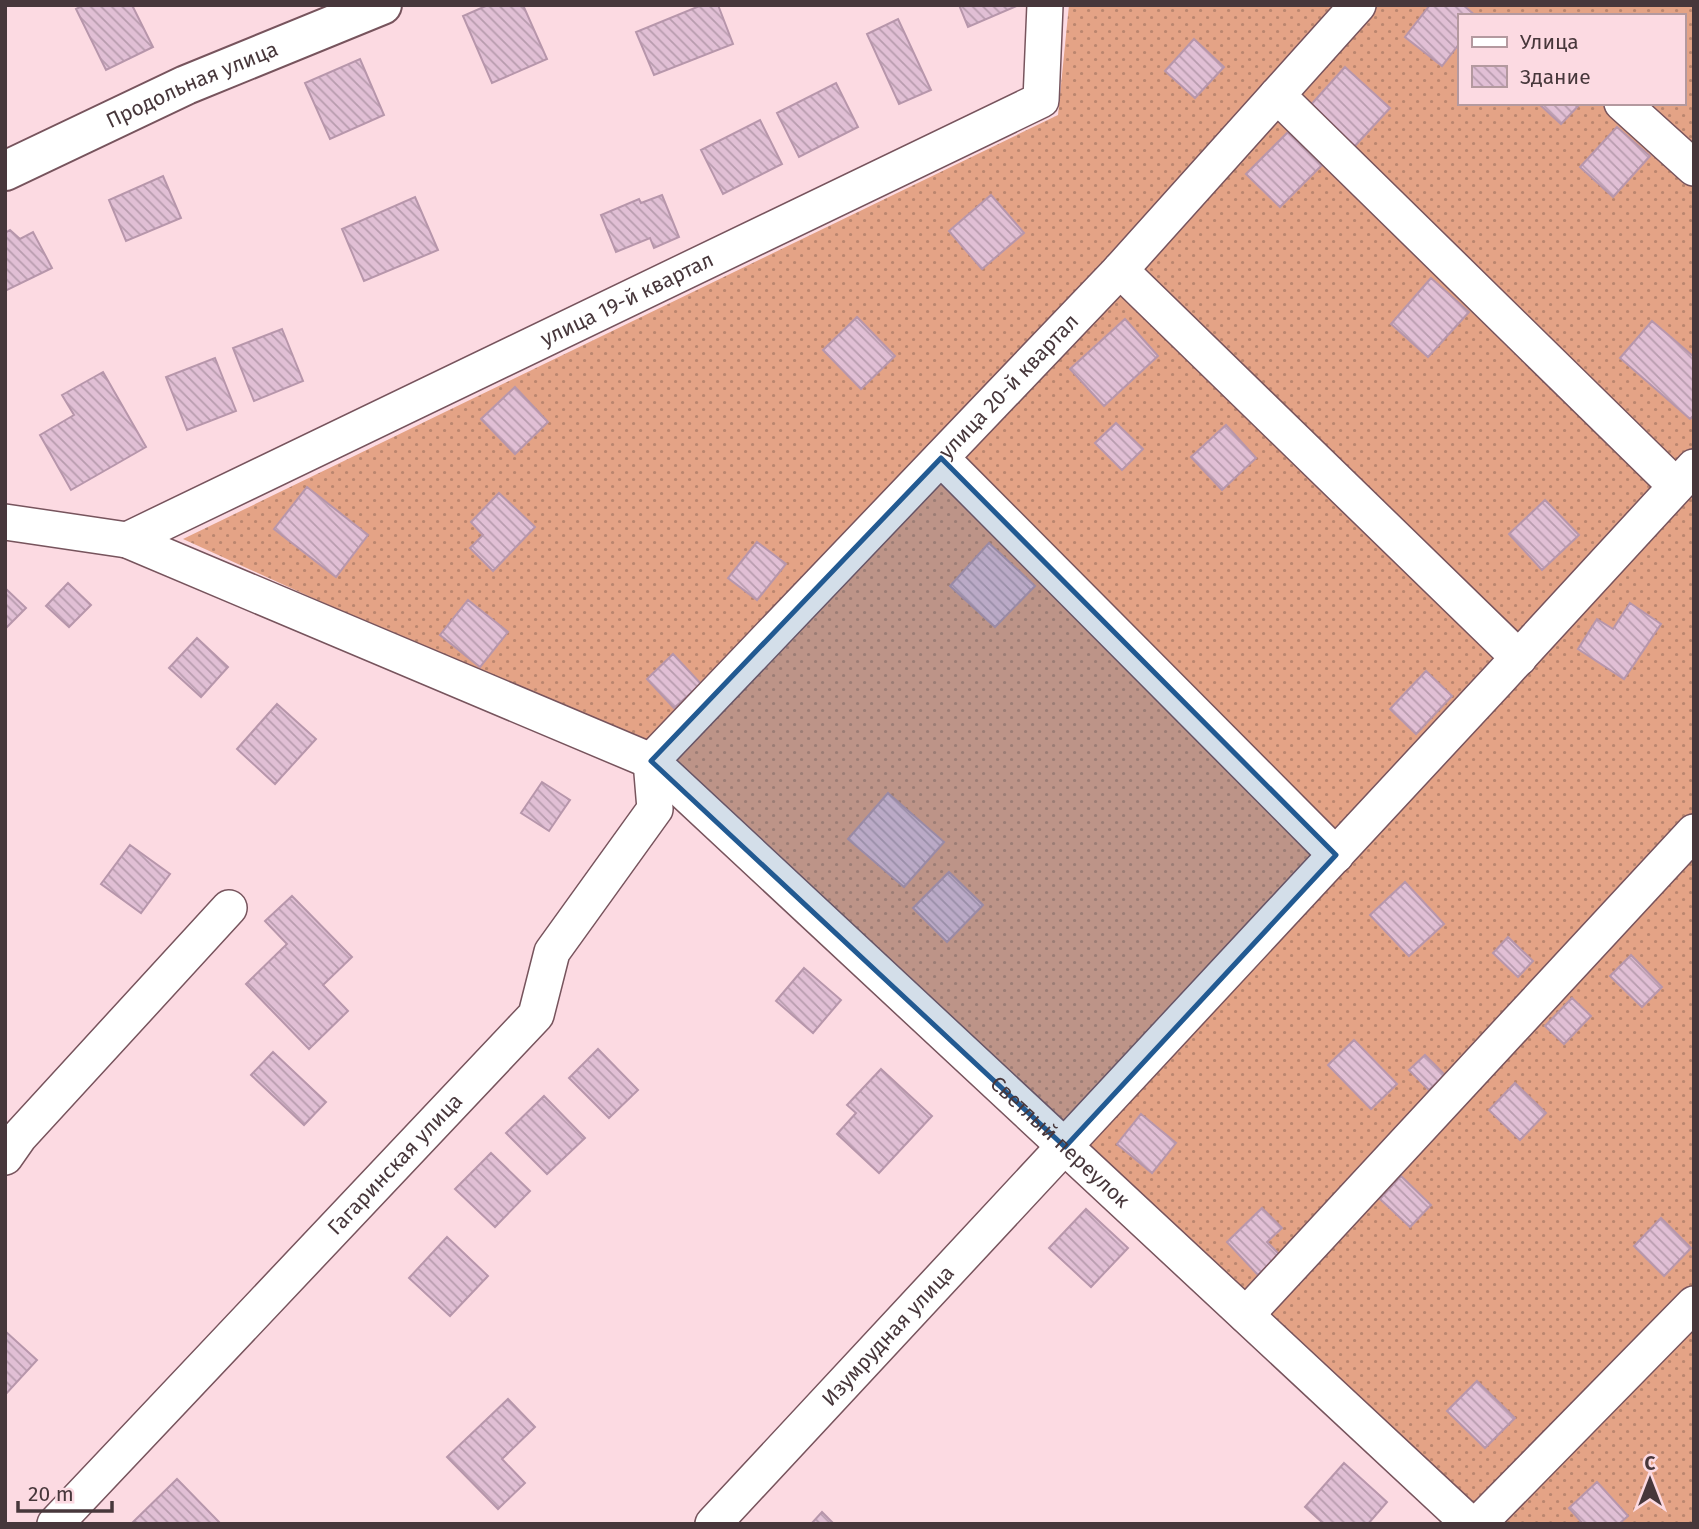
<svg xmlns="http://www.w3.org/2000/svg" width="1699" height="1529" viewBox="0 0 1699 1529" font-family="'Fira Sans',sans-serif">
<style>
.grass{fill:url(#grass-dots);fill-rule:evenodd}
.building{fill:url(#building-back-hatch);stroke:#b796ab;stroke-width:2}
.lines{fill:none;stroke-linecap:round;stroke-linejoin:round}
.street-casing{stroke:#77545d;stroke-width:38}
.secondary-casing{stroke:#77545d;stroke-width:42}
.street{stroke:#fff;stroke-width:35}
.secondary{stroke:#fff;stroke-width:38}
.marked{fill:#225a92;fill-opacity:0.2;stroke:#225a92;stroke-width:5;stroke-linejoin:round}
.labels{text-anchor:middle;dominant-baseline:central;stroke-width:5;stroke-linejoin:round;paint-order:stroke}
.street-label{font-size:21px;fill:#47373b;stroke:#fcdae2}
</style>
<defs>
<pattern id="grass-dots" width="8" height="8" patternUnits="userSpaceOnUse" patternTransform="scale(1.75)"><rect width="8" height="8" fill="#e4a386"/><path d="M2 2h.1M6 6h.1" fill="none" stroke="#bb866f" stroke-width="1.8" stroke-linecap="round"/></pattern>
<pattern id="building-back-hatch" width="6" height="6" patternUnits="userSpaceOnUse" patternTransform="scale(1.75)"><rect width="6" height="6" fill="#e1bfd5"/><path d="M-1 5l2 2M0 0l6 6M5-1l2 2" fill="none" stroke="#b89cae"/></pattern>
</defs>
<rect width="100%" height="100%" fill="#fcdae2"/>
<path class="grass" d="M1069 5H1694V1524H1471L633 744 183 539 1058 115ZM1459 16H1683V103H1459Z"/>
<path class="building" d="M84 5H132L153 47 106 70 76 9Z
M488 5H523L547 59 492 83 463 16Z
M702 5H718L733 44 654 75 636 32Z
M959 5H1019L968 27Z
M1430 5H1463L1476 16H1459V44L1442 66 1405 37Z
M898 19 931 90 899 104 867 34Z
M1194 39 1224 67 1195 98 1165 71Z
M360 59 384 115 330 139 305 83Z
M1345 67 1390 108 1353 148 1308 108Z
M836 83 858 127 799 157 777 113Z
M1538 103H1581L1561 124Z
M760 120 782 164 723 194 701 150Z
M1617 127 1650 156 1613 197 1580 167Z
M1288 132 1322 165 1280 207 1246 174Z
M163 176 181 218 126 241 109 200Z
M662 195 679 237 654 248 650 238 616 252 601 215 639 199 641 203Z
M991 195 1024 233 982 269 949 231Z
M415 197 438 250 364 281 342 229Z
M10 230 20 239 33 232 52 268 5 291V233Z
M1431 278 1469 312 1428 357 1391 324Z
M857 317 895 356 861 389 823 350Z
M1125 319 1158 356 1104 406 1070 369Z
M1652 321 1694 357V415L1690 419 1620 358Z
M282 329 303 381 254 401 233 348Z
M215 358 236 411 187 430 166 377Z
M103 372 146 447 71 490 40 435 74 415 62 395Z
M515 387 548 422 515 454 481 419Z
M1116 423 1143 449 1122 470 1095 443Z
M1226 425 1256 458 1222 490 1191 457Z
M307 487 368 535 336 577 274 529Z
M499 493 535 527 493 571 470 548 483 535 471 522Z
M1545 500 1579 535 1542 570 1509 534Z
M757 542 786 564 757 600 728 578Z
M989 543 1035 586 995 627 950 586Z
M68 583 91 605 69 627 46 606Z
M5 588 26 608 5 629Z
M468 600 508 632 480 667 440 635Z
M1630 603 1661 624 1624 679 1578 649 1597 619 1613 629Z
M197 638 228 667 201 697 169 668Z
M673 654 701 684 674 708 647 679Z
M1426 671 1452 696 1416 734 1390 709Z
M277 704 316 739 275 784 237 749Z
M542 782 570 800 549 831 521 813Z
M888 793 944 842 904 887 848 839Z
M130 845 170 874 141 913 101 884Z
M949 872 983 905 947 942 913 908Z
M1405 882 1444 924 1409 956 1370 915Z
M292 896 352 957 323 985 348 1011 309 1049 246 984 287 944 265 921Z
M1508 937 1533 961 1518 977 1493 953Z
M1631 955 1662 987 1642 1007 1610 976Z
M804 968 841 1000 813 1033 776 1001Z
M1572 998 1591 1016 1564 1044 1545 1026Z
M1354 1040 1397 1084 1371 1109 1328 1065Z
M598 1049 638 1090 609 1118 569 1078Z
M273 1052 326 1102 304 1125 251 1075Z
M1425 1055 1445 1075 1429 1090 1409 1070Z
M881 1069 932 1116 879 1173 837 1134 856 1113 847 1105Z
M1515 1083 1546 1113 1520 1140 1489 1110Z
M544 1096 585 1138 547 1174 506 1133Z
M1141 1114 1176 1143 1152 1173 1117 1144Z
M491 1153 530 1191 495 1227 455 1189Z
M1401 1176 1431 1205 1410 1227 1380 1199Z
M1262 1208 1282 1228 1267 1242 1280 1255 1258 1275 1227 1242Z
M1086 1209 1128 1248 1091 1287 1049 1248Z
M1661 1218 1691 1248 1664 1276 1634 1246Z
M447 1237 488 1276 450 1316 409 1278Z
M5 1331 37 1360 5 1395Z
M1477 1381 1515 1418 1485 1448 1447 1411Z
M508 1399 535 1427 502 1459 525 1483 498 1509 447 1457Z
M1344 1463 1387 1502 1368 1524H1324L1305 1507Z
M177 1479 220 1523 131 1524Z
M1597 1482 1628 1516 1619 1524H1583L1569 1508Z
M822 1512 834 1524H811Z"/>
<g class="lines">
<g class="street-casing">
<g id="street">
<path d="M1277 95 1676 486"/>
<path d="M1622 103 1694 168"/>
<path d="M1120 270 1519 658"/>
<path d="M941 458 1336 855"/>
<path id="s1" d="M5 522 127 540 651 761 1470 1524"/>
<path id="s2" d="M127 540 1041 100 1045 5"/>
<path id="s3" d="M651 761 1120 270 1358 5"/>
<path d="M5 1157 19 1137 229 908"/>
<path d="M1246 1315 1694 832"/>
<path id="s4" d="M55 1524 536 1015 552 952 655 809 651 761"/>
<path id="s5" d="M713 1524 1497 681 1694 467"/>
<path d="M1478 1524 1694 1304"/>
</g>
</g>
<g class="secondary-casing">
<g id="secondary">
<path id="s6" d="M5 171 186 85 382 5"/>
</g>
</g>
<use href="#street" class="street"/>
<use href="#secondary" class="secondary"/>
</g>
<path class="marked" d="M941 458 1336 855 1065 1147 651 761Z"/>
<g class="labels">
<g class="street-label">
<text stroke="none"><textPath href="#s6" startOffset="206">Продольная улица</textPath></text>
<text stroke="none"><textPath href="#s2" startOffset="555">улица 19-й квартал</textPath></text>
<text stroke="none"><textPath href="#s3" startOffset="518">улица 20-й квартал</textPath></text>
<text stroke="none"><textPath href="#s1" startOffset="1251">Светлый переулок</textPath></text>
<text stroke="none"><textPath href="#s4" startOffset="495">Гагаринская улица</textPath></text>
<text stroke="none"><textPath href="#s5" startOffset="257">Изумрудная улица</textPath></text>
</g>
</g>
<rect width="1699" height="1529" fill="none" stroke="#47373b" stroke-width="14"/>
<rect x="1458" y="14" width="228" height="91" fill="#fcdae2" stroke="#b4999f" stroke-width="2"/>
<rect x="1472" y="37" width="35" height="10" fill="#ffffff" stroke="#b4999f" stroke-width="2"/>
<text x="1520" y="49" font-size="21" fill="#47373b">Улица</text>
<rect x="1472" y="66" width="35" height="21" fill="url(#building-back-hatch)" stroke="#b4999f" stroke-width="2"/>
<text x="1520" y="84" font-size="21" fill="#47373b">Здание</text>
<g transform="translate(1650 1480)" stroke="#fcdae2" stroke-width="5" paint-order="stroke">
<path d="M0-5L12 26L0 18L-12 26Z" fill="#47373b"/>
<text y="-10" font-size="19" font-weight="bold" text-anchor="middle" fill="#47373b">С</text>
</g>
<path d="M18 1501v10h94v-10" fill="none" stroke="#47373b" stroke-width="3.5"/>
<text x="28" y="1501" font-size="21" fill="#47373b" stroke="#fcdae2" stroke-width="5" paint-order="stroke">20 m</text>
</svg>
